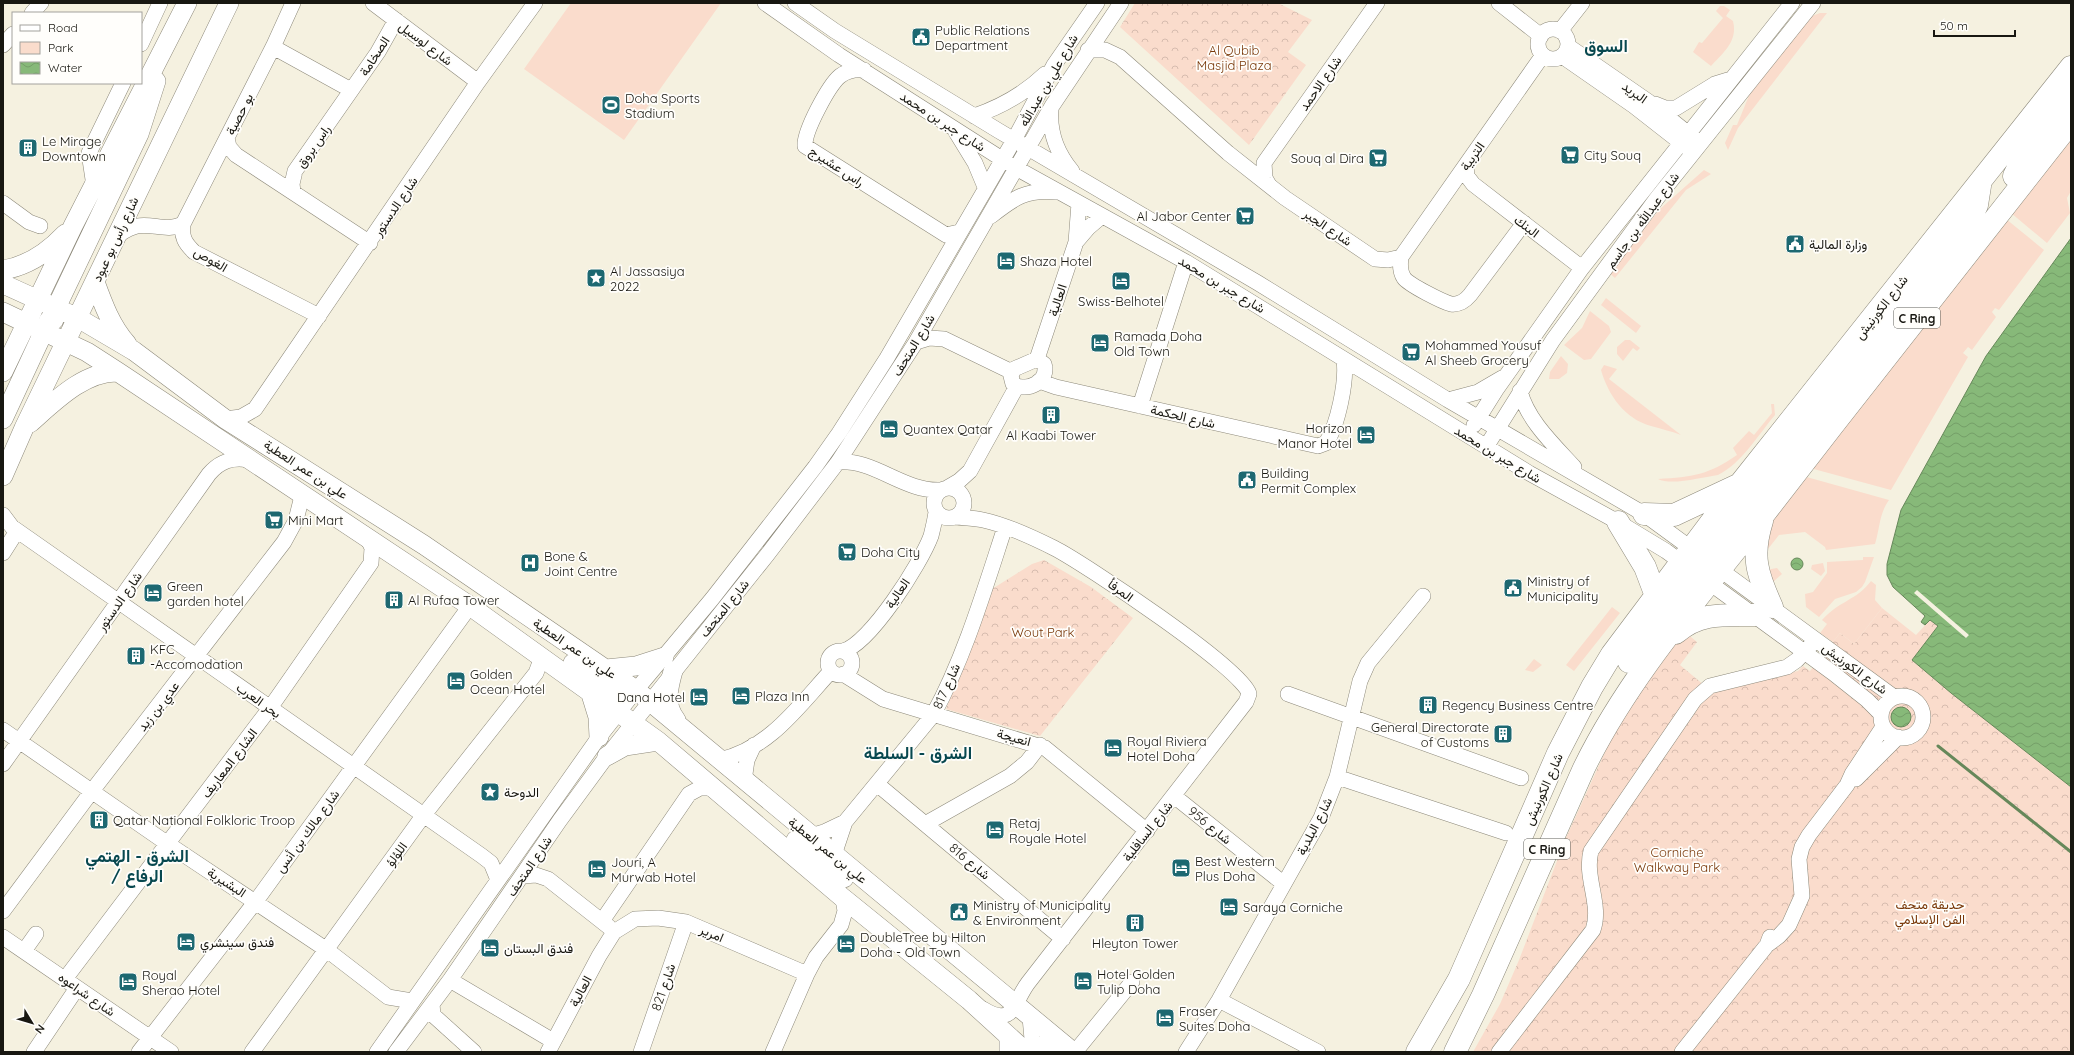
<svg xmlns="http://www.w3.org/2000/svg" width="2074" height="1055" viewBox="0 0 2074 1055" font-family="Quicksand,Vazirmatn,sans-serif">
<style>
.green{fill:#fadccc}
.forest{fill:url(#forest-crowns)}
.water{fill:url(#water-waves);stroke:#66885a}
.pier{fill:#f5f1e0}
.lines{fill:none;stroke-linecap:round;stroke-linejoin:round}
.stream{stroke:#66885a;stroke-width:3}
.minor-casing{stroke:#8d897a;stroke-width:16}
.major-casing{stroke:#8d897a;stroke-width:20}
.highway-casing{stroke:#8d897a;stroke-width:23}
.minor{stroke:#fff;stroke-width:15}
.major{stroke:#fff;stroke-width:19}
.highway{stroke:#fff;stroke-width:22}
.labels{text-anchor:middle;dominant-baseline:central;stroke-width:3.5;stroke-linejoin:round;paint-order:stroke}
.shield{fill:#fffefb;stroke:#5d5c57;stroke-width:1}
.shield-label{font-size:12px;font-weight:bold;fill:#181711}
.poi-label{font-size:13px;fill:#181711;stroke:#fffefb;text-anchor:start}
.street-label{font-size:13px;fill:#181711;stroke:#fffefb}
.park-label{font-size:13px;fill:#793809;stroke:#fffefb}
.district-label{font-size:17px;font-weight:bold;fill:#08484f;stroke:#fffefb}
</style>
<defs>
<pattern id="forest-crowns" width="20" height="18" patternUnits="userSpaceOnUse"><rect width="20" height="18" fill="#fadccc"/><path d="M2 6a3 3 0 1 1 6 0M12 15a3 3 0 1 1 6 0" fill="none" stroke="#d6bcae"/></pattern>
<pattern id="water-waves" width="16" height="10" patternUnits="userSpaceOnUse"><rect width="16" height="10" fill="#87b979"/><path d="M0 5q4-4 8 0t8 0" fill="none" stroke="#749e68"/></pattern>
</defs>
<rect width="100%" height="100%" fill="#f5f1e0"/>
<path class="green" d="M571 3H721L624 140 524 69Z
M1720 6H1724L1730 10 1726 16 1733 21C1738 41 1724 52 1711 66L1693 52 1699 42 1702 43 1723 18 1716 11Z
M1820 13H1827L1738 128 1728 150 1725 143 1733 125H1737L1750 93 1812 16Z
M2071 135V191L2067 198 2070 213 2047 243 2011 213Z
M1704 170 1711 174 1686 190 1615 278 1608 272 1660 209Z
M2006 219 2044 250 1999 310 1995 308 1992 312 1996 317 1972 350 1968 347 1963 353 1968 357 1891 490 1810 468Z
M1606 298 1641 326 1636 333 1601 305Z
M1590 311 1609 326 1611 332 1591 359 1584 360 1564 345 1582 328Z
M1625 340H1630L1640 348 1637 351 1633 348 1623 361 1617 354V347Z
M1561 356 1568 364 1567 373 1559 379H1549L1550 372Z
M1604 365 1617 369 1609 379 1681 435C1671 431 1661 429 1651 426 1625 419 1608 395 1601 370Z
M1771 404H1774L1775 415C1758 435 1742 463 1718 475 1703 477 1671 486 1658 479 1693 477 1708 475 1737 455L1733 448 1749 431 1754 435 1772 413Z
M1803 476 1889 500C1879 514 1880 528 1875 544L1826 550 1825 547 1805 532 1779 535 1764 554 1766 527Z
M1863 557H1874L1865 582 1862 587 1856 592 1835 599 1819 617 1806 607 1805 594 1813 592 1827 573V562L1863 560Z
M1823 563 1825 571 1821 576 1811 569 1812 565Z
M1777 568 1782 574 1773 582 1769 579 1766 570Z
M1871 581 1876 585 1875 600 1882 608 1854 644 1840 633 1833 642 1820 633 1827 624 1822 620C1839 601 1857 600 1871 581Z
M1612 607 1620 613 1574 671 1566 665Z
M1534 659 1542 665 1533 672 1525 670Z"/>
<path class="forest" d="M1135 3H1278L1312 20 1288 52 1306 65 1249 145 1120 27Z
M1044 560 1091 587 1133 618 1040 736 946 709 992 589 1032 564Z
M1882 608 1916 635 1930 620 1938 626 1912 660 1951 693 2071 787V1052H1473L1500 1004 1519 960 1565 840 1610 741 1639 691 1685 632 1697 642 1680 665 1711 691 1798 671 1803 666 1810 671 1840 633 1854 644Z"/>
<path class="water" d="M2071 238V787L1951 693 1912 660 1938 626 1930 620 1925 625 1921 622 1925 616 1893 587 1887 575V564L1901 510 1986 356Z
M1791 564a6 6 0 1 1 12 0a6 6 0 1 1-12 0Z
M1891 717a10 10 0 1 1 20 0a10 10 0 1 1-20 0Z"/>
<path class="pier" d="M1917 590 1969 635 1966 638 1914 593Z"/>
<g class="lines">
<path class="stream" d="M1938 746 2071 852"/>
<g class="minor-casing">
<path id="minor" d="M293 3 273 47 183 224C181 237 185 243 194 252L319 316
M373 3 478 82
M765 3 839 55 1016 168 1186 262 1529 473 1618 522 1666 551 1833 673 1867 700 1881 714
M795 3 835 31 999 131 1258 283 1448 400 1644 514 1894 697
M1499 3 1541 36
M32 13 41 3
M1538 44a15 15 0 1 1 30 0a15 15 0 1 1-30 0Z
M1560 31 1582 3
M141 44 160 3
M3 45 13 34
M1568 46 1649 102 1696 140
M273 47 351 90
M1088 50H1105L1120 57 1228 153 1285 198 1375 259 1388 260 1401 257
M1562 56 1634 106 1689 149
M864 70C855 69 848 70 840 76 829 85 804 131 805 146L946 235 959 232
M1655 104 1665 108H1676L1715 84 1728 80
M1051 109C1049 133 1057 153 1072 171
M974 116C1001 107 1025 93 1045 74
M956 132 975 163 985 187
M227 138 229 147 236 155 370 243
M1466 166 1467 176 1473 184 1582 268
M1269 185 1265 178 1264 163 1377 3
M94 186 89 153 123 83
M293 192 292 184 295 171 378 52 396 20
M3 203 29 222 40 226
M991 216C1014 198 1026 189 1056 192
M1524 223 1470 295C1465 301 1459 305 1451 304 1443 302 1409 285 1404 278 1400 272 1400 264 1401 257L1543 55
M115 237C122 233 128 228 137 226 153 223 167 232 183 224
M1076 242 1088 228 1102 216
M916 342 929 338 944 339 1012 372
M1037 359 1076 242 1079 203
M1037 359 1044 364C1050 381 1027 393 1013 384L1011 376 1014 369Z
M1039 381 1056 387 1318 446 1326 443C1338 425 1347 381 1344 360
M1520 391C1527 420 1554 445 1574 467
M1448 400 1478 392 1502 378
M1140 406 1186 262
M225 419 241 417 255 409 478 82 535 3
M1474 425 1496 390 1582 268 1792 3
M1486 447 1553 340 1657 198 1813 3
M838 462C875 459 903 492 941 490
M934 503a15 15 0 1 1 30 0a15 15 0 1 1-30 0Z
M947 488 959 481 970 471 1017 386
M3 515 12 527 482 856 491 863 498 880
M956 517C965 518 974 518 983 520 1007 525 1032 537 1054 548 1082 562 1246 671 1249 694L1246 702 1028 983C1013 1003 1014 1028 983 1009
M3 553 17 531
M843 651C870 644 921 563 931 536 933 528 935 520 936 512
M828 663a12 12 0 1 1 24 0a12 12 0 1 1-24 0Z
M843 674 883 699 1045 748 1147 831
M1288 694 1521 778
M1881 717a21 21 0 1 1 42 0a21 21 0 1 1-42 0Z
M3 730 168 844 327 950 388 997 412 1001
M719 760C769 749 798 707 831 671
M3 764 209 474C220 461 232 457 249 460
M1337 777 1506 833
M1856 779 1898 737
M744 781 747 760 754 745
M877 784 1063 939
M1174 796 1284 884
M925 824 1010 776 1027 762 1040 745
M811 836 824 832 845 822
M834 855 845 822 933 715C964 659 985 588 1005 527
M523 876 536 875 548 879 609 927
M3 911 92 791 284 542 296 520 302 496
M602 921 689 794 700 788H713
M3 937 171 1052
M1767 945 1779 936 1789 925 1802 896 1799 859 1802 847 1809 835 1847 785 1852 774 1883 727
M24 951 36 934
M65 979 270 708 371 563 372 548 368 539
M450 980 553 1041
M1219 1000 1318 1052
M432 1004 433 1015 474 1052
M34 1052 77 988
M139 1052 256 901 470 606
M252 1052 423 816 536 673 542 657
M377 1052 599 737 636 690 712 599 815 467 839 433 887 358 1014 140 1054 65 1097 3
M396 1052 450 980 560 820 607 756 767 555 838 462 916 342 1052 106 1121 3
M548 1052 599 956 614 932 635 919 658 918 686 922 807 974
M641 1052 686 922
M773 1052 807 974 816 957 841 925 845 911 843 898
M1007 1052V1035
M1028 1052 1032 1039 1030 1017
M1075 1052 1132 982
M1186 1052 1219 1000 1321 818 1337 777 1360 681 1368 663 1423 596
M1499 1052 1593 930C1602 905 1584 877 1591 851L1695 699 1710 686 1787 667 1797 660 1811 645
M1682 1052 1767 945 1770 937"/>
</g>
<g class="major-casing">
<path id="major" d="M3 270C28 266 48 252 65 234
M95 282C103 304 111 326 127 344
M3 284 78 318 134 351 225 419 424 545 636 690 1073 1052
M3 312 87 352 118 372 470 606 658 741 843 898 969 1000 1026 1052
M54 320 56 308 139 134 156 81
M3 372 73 226 187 3
M3 419 49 320
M30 423C54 402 84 371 118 372
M3 476 24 428 229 3
M573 663 621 694
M606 669 636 666 664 657
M673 671C668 689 664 705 676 720
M590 691 598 717 599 737
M607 756 625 746 658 741
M796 840 844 878
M1023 1049 1042 1046 1053 1052"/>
</g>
<g class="highway-casing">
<path id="highway" d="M2014 176 2023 158 2071 96
M1644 514 1674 515 1738 485
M1762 521C1751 556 1757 574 1772 607
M1618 522 1645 567 1656 596
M1710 582 1703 571 1705 563 1966 227 1977 205 1980 186
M1676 633C1699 612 1725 615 1755 615
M1629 662 1689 584 1694 570 1693 552
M1417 1052 1459 979 1558 753 1592 687 1612 654 1739 485 2071 67
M1455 1052 1483 995 1584 768C1630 674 1701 595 1765 513 1866 382 1968 252 2071 122"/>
</g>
<use href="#minor" class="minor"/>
<use href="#major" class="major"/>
<use href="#highway" class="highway"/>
</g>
<defs>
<g id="civic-square" transform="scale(1)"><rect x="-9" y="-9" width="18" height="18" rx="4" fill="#1d6871" stroke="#fffefb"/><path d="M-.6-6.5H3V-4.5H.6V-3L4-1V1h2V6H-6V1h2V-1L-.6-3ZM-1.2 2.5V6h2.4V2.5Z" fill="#fff"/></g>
<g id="stadium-square" transform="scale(1)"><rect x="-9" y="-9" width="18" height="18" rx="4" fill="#1d6871" stroke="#fffefb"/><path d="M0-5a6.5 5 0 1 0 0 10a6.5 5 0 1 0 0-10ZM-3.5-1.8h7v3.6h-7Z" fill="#fff"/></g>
<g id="building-square" transform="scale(1)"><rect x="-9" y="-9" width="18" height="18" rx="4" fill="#1d6871" stroke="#fffefb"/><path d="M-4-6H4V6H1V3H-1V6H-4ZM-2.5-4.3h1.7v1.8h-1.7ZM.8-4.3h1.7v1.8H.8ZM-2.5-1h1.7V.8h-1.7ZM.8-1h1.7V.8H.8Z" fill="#fff"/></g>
<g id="supermarket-square" transform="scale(1)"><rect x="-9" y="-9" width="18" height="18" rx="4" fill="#1d6871" stroke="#fffefb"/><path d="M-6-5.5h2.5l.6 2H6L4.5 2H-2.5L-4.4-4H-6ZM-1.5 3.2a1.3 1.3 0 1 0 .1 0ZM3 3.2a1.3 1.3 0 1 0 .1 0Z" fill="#fff"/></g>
<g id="hotel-square" transform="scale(1)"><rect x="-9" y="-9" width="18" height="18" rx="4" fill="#1d6871" stroke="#fffefb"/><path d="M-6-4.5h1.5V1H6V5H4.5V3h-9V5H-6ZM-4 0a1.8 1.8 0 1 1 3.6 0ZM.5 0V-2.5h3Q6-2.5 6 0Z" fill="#fff"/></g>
<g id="sight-square" transform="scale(1)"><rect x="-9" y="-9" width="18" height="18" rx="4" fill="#1d6871" stroke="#fffefb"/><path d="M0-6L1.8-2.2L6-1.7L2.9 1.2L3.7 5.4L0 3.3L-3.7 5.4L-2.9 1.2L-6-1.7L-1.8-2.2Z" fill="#fff"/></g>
<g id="hospital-square" transform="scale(1)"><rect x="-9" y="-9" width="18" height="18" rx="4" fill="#1d6871" stroke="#fffefb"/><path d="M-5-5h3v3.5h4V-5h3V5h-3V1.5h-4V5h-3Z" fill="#fff"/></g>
</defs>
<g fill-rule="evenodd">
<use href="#civic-square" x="921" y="37"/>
<use href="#stadium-square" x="611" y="105"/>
<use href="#building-square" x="28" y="148"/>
<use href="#supermarket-square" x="1570" y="155"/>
<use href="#supermarket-square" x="1378" y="158"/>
<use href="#supermarket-square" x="1245" y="216"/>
<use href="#civic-square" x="1795" y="244"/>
<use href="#hotel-square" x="1006" y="261"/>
<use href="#sight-square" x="596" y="278"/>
<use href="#hotel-square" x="1121" y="281"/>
<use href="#hotel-square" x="1100" y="343"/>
<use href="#supermarket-square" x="1411" y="352"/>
<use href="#building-square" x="1051" y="415"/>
<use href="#hotel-square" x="889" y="429"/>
<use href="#hotel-square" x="1366" y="435"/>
<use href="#civic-square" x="1247" y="480"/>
<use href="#supermarket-square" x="274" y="520"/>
<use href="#supermarket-square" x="847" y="552"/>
<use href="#hospital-square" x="530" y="563"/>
<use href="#civic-square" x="1513" y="588"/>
<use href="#hotel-square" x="153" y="593"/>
<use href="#building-square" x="394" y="600"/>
<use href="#building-square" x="136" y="656"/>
<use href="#hotel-square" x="456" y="681"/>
<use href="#hotel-square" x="741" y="696"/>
<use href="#hotel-square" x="699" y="697"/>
<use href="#building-square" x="1428" y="705"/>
<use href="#building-square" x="1503" y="734"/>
<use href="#hotel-square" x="1113" y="748"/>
<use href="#sight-square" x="490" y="792"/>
<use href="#building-square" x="99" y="820"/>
<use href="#hotel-square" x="995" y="830"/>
<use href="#hotel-square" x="1181" y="868"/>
<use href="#hotel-square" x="597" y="869"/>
<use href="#hotel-square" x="1229" y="907"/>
<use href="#civic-square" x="959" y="912"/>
<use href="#building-square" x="1135" y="923"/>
<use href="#hotel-square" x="186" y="942"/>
<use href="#hotel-square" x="846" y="944"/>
<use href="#hotel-square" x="490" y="948"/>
<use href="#hotel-square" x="1083" y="981"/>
<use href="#hotel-square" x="128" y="982"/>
<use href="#hotel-square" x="1165" y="1018"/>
</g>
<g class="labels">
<g class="shield">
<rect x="1894" y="308" width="46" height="20" rx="3"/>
<rect x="1524" y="839" width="46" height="20" rx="3"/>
</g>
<g class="shield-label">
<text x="1917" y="318">C Ring</text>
<text x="1547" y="849">C Ring</text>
</g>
<g class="poi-label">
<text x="935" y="30">Public Relations<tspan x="935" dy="15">Department</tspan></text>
<text x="625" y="98">Doha Sports<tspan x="625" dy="15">Stadium</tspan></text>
<text x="42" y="141">Le Mirage<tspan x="42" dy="15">Downtown</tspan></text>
<text x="1584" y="155">City Souq</text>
<text x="1364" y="158" text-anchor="end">Souq al Dira</text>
<text x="1231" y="216" text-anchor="end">Al Jabor Center</text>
<text x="1809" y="244">وزارة المالية</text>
<text x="1020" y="261">Shaza Hotel</text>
<text x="610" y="271">Al Jassasiya<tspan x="610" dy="15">2022</tspan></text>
<text x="1121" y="301" text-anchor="middle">Swiss-Belhotel</text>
<text x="1114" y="336">Ramada Doha<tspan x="1114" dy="15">Old Town</tspan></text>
<text x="1425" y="345">Mohammed Yousuf<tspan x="1425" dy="15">Al Sheeb Grocery</tspan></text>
<text x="1352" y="428" text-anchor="end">Horizon<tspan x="1352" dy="15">Manor Hotel</tspan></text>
<text x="903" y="429">Quantex Qatar</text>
<text x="1051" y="435" text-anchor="middle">Al Kaabi Tower</text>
<text x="1261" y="473">Building<tspan x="1261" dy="15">Permit Complex</tspan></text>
<text x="288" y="520">Mini Mart</text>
<text x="861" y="552">Doha City</text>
<text x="544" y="556">Bone &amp;<tspan x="544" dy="15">Joint Centre</tspan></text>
<text x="1527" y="581">Ministry of<tspan x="1527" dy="15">Municipality</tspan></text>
<text x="167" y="586">Green<tspan x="167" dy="15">garden hotel</tspan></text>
<text x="408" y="600">Al Rufaa Tower</text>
<text x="150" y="649">KFC<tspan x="150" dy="15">-Accomodation</tspan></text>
<text x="470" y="674">Golden<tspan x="470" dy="15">Ocean Hotel</tspan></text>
<text x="755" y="696">Plaza Inn</text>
<text x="685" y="697" text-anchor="end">Dana Hotel</text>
<text x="1442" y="705">Regency Business Centre</text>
<text x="1489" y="727" text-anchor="end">General Directorate<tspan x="1489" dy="15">of Customs</tspan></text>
<text x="1127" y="741">Royal Riviera<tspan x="1127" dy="15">Hotel Doha</tspan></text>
<text x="504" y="792">الدوحة</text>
<text x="113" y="820">Qatar National Folkloric Troop</text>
<text x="1009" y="823">Retaj<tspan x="1009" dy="15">Royale Hotel</tspan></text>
<text x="1195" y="861">Best Western<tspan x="1195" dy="15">Plus Doha</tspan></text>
<text x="611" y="862">Jouri, A<tspan x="611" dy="15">Murwab Hotel</tspan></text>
<text x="973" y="905">Ministry of Municipality<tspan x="973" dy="15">&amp; Environment</tspan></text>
<text x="1243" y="907">Saraya Corniche</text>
<text x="860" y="937">DoubleTree by Hilton<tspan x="860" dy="15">Doha - Old Town</tspan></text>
<text x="200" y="942">فندق سينشري</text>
<text x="1135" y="943" text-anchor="middle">Hleyton Tower</text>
<text x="504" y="948">فندق البستان</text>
<text x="1097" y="974">Hotel Golden<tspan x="1097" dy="15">Tulip Doha</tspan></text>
<text x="142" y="975">Royal<tspan x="142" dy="15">Sherao Hotel</tspan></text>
<text x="1179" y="1011">Fraser<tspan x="1179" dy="15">Suites Doha</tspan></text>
</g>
<g class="street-label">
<text transform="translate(426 43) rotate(37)">شارع لوسيل</text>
<text transform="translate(374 56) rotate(-57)">الصخامة</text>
<text transform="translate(1048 80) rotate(-60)">شارع علي بن عبدالله</text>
<text transform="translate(1320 83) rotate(-55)">شارع الاحمد</text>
<text transform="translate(1635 92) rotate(35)">البريد</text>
<text transform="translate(239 114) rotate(-63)">بو حصية</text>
<text transform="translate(943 121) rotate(33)">شارع جبر بن محمد</text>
<text transform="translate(313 146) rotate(-55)">راس بروق</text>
<text transform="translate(1472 156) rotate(-55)">التربية</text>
<text transform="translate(837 166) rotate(33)">راس عشيرج</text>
<text transform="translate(395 206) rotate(-56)">شارع الدستور</text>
<text transform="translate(1642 220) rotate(-54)">شارع عبدالله بن جاسم</text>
<text transform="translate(1527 226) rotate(37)">البنك</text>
<text transform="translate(1328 227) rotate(34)">شارع الجبر</text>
<text transform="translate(115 239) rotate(-65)">شارع رأس بو عبود</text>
<text transform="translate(211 259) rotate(30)">الغوص</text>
<text transform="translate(1222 284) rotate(31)">شارع جبر بن محمد</text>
<text transform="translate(1057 300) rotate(-72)">العالية</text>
<text transform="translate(1881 307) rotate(-52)">شارع الكورنيش</text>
<text transform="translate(913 345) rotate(-59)">شارع المتحف</text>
<text transform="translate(1183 416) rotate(13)">شارع الحكمة</text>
<text transform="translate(1498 454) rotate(31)">شارع جبر بن محمد</text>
<text transform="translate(306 469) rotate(33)">علي بن عمر العطية</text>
<text transform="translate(1121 590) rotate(36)">المرفأ</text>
<text transform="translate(897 593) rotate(-56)">العالية</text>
<text transform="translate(119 601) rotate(-55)">شارع الدستور</text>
<text transform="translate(724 608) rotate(-51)">شارع المتحف</text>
<text transform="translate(575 648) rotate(34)">علي بن عمر العطية</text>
<text transform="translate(1855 668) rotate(36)">شارع الكورنيش</text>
<text transform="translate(946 686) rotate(-66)">شارع 817</text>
<text transform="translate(259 700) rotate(35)">بحر العرب</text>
<text transform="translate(158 706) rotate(-52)">عدي بن زيد</text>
<text transform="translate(1014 737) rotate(15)">انعيجة</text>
<text transform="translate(229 763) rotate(-53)">الشارع المعاريف</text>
<text transform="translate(1543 789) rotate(-66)">شارع الكورنيش</text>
<text transform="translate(1210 825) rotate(39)">شارع 956</text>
<text transform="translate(1314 826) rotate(-63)">شارع البلدية</text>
<text transform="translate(307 831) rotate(-54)">شارع مالك بن أنس</text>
<text transform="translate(1147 831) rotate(-52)">شارع السافلية</text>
<text transform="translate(828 850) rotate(39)">علي بن عمر العطية</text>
<text transform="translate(396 854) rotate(-54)">اللؤلؤ</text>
<text transform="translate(970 861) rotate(40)">شارع 816</text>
<text transform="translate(529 866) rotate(-56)">شارع المتحف</text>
<text transform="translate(227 882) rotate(33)">البشيرية</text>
<text transform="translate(712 933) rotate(23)">امرير</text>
<text transform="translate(663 987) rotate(-71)">شارع 821</text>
<text transform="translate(580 991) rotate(-62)">العالية</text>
<text transform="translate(87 994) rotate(35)">شارع شراعوه</text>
</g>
<g class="park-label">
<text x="1234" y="50">Al Qubib<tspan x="1234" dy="15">Masjid Plaza</tspan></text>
<text x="1043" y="632">Wout Park</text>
<text x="1677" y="852">Corniche<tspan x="1677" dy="15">Walkway Park</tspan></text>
<text x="1930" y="904">حديقة متحف<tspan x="1930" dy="15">الفن الإسلامي</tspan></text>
</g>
<g class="district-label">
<text x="1606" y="45">السوق</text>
<text x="918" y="752">الشرق - السلطة</text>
<text x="137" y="855">الشرق - الهتمي<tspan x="137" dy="20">/ الرفاع</tspan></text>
</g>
</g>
<rect width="2074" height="1055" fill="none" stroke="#181711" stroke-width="8"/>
<rect x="12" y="12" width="130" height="72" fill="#fffefb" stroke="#a3a29d"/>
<rect x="20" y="25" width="20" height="6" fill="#ffffff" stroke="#a3a29d"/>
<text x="48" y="32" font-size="12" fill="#181711">Road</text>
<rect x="20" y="42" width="20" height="12" fill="#fadccc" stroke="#a3a29d"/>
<text x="48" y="52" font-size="12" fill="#181711">Park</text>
<rect x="20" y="62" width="20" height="12" fill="url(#water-waves)" stroke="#a3a29d"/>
<text x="48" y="72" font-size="12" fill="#181711">Water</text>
<g transform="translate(32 1023) rotate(128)" stroke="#fffefb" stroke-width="3" paint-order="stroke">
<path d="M0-3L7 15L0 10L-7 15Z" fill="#181711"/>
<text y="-6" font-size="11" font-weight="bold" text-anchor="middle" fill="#181711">N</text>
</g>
<path d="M1934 30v6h81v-6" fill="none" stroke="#181711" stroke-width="2"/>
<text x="1940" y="30" font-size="12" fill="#181711" stroke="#fffefb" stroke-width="3" paint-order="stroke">50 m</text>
</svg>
